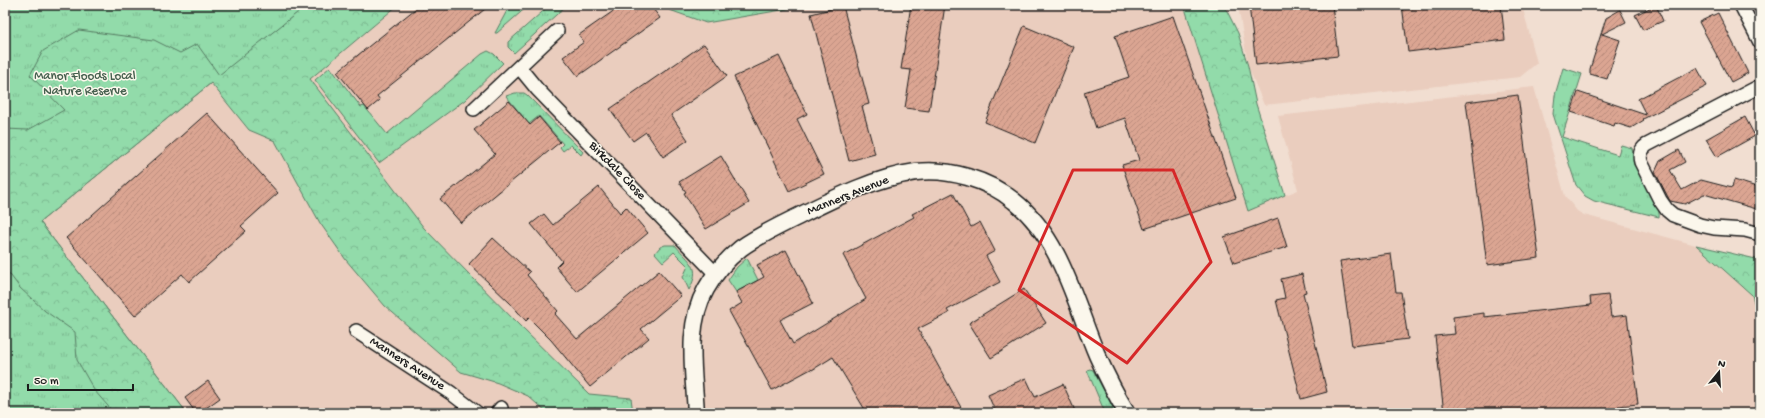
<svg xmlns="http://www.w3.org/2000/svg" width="1765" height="418" viewBox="0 0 1765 418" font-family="'Gochi Hand',sans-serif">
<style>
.built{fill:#eacdbe}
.grass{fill:url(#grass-tufts);stroke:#577c63}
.forest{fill:url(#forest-crowns);stroke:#577c63}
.building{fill:url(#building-hatch);stroke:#1c1c1c}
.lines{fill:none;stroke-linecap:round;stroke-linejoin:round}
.minor-casing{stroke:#1c1c1c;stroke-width:16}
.tertiary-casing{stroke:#1c1c1c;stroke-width:19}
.minor{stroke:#fbf7ec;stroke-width:13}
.tertiary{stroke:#fbf7ec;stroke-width:16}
.marked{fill:none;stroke:#d62828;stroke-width:3;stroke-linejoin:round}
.labels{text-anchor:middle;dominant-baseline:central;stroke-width:3;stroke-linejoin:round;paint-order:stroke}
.park-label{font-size:13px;fill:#455f4e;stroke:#fbf7ec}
.street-label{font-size:13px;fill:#1c1c1c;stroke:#fbf7ec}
</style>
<defs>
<pattern id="grass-tufts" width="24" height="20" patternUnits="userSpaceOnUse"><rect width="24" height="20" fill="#92dbaa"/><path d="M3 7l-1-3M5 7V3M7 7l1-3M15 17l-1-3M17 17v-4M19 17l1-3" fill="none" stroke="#7dbb92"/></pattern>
<pattern id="forest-crowns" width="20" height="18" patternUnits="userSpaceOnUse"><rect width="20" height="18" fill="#92dbaa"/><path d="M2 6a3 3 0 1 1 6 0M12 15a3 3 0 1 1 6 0" fill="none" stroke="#7dbb92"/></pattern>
<pattern id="building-hatch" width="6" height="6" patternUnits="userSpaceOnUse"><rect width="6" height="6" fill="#dba592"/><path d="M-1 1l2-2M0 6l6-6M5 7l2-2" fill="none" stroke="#bb8d7d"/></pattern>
</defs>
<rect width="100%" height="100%" fill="#f1ded1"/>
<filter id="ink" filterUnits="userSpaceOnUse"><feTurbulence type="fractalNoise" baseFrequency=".025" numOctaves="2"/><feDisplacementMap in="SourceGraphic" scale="8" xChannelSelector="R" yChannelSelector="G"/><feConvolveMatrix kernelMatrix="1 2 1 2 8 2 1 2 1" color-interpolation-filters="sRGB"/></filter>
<g filter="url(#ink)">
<path class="built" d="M398 5H663L664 8 706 23 811 5H1184L1248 210 1298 190 1278 116 1534 87 1565 196 1577 211 1584 215 1696 245 1752 295 1760 324V413H187L40 222 211 83 249 130Z
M1238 5H1522L1537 63 1520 77 1264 105 1248 66Z"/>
<path class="grass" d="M5 5H307L40 222 187 413H5Z
M510 5H529L497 33H495Z
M550 5H567L514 53 508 47V42Z
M488 51 494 54 503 63 465 100 379 163 315 80 330 67 361 107 364 106 387 134 482 54Z
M1563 68 1582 74 1562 137 1618 155 1621 145 1632 148C1633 154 1634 161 1637 167 1642 180 1661 203 1659 217L1594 201 1585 196 1576 185 1553 114 1555 95Z
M515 93H524L527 95 583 152 581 155 571 145 563 151 560 147 563 144 539 116 529 124 506 96Z
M665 245H675C690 263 702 266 689 290L683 277 688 266 674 252 663 262 655 253 660 247Z
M747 258 758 280 736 292 728 280 737 267Z
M1090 369 1093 370 1116 413H1105L1087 370Z"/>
<path class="forest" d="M307 5H398L310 79 424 228 518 324 589 394 631 398 633 413H547L528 396 498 383 461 372 385 306 346 260 320 223 275 141 249 130 211 83 40 222 187 413H114L94 390 77 360 75 332 45 311 20 288 5 268V129L28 130 64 110 30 75 43 51 79 30 154 40 180 53 197 44 219 75Z
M663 5H811L706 23 664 8Z
M1184 5H1224L1238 33 1248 66 1256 104 1285 195 1248 211Z
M1696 245 1760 260V324L1752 295Z"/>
<path class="building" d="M420 5H490L377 96 380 100 368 110 337 72Z
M622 5H650L660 18 578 76 563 57 584 42 579 35Z
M911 5H945L929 111 905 108 911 70 901 69Z
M1249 5H1332L1338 56 1256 65Z
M1402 5H1501L1505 40 1408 52Z
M1656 5 1663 21 1643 30 1635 15Z
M843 6 869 104 862 106 875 154 849 161 811 14Z
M1620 10 1626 22 1602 34 1620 40 1607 79 1590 74V69L1606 18Z
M1718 13 1748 73 1731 82 1699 22Z
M1173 16 1236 198 1144 229 1122 165 1139 160 1125 118 1096 128 1084 92 1129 77 1115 36Z
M1024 26 1074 47 1035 143 985 122Z
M704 44 727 76 671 115 688 140 663 157 646 132 633 141 610 109Z
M779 56 807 114 797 119 824 174 789 191 734 77Z
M1697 68 1707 86 1643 119 1644 120 1631 128 1615 123 1614 126 1571 112 1578 92 1646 115 1638 99Z
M1518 95 1539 258 1487 265 1466 102Z
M509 101 530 125 539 117 560 142 461 223 440 199 495 154 474 130Z
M207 113 278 193 241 226 246 231 189 282 182 274 135 316 66 238Z
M1745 117 1755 136 1717 157 1706 139Z
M1679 150 1685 162 1670 170 1682 190 1701 180 1732 188 1734 180 1760 188V210L1704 194 1685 204 1670 201 1655 172 1660 161Z
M721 156 749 203 706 229 684 193 686 192 679 182Z
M599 187 620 213 626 207 648 233 577 292 556 267 562 261 531 224 544 214 553 225Z
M953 193 971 227 980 222 995 251 986 256 1000 282 947 310 949 313 918 329 964 413H867L833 357 812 370 811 369 772 390 729 311 742 303 736 292 764 277 757 265 786 250 813 303 780 320 793 344 866 299 843 255 914 217 912 214Z
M1278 218 1287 247 1234 263 1224 237Z
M493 238 530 272 527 275 558 311 555 314 577 339 659 271 681 296 641 329 649 338 590 387 551 340 529 318 526 321 510 303 469 264Z
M1391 254 1396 292H1401L1408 339 1352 346 1340 261Z
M1302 274 1306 292 1303 293 1327 392 1301 399 1276 300 1285 298 1281 279Z
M1024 289 1046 323 991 358 969 323Z
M1608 295 1611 317 1627 315 1638 404 1618 406V413H1444L1435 336 1455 334 1453 317 1484 313V317L1591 305 1590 297Z
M1026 378 1035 397 1063 384 1076 413H996L988 395Z
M208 381 220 398 199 413H196L185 398Z"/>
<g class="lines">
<g class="minor-casing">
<path id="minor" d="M1741 5 1760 42
M519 67 537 89 716 274
M1760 86 1647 145C1641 149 1639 155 1641 162L1660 200 1667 210 1673 215 1700 225 1714 228 1745 230 1760 234
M474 109 557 31
M356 331 451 393 477 413
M497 413 501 408"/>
</g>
<g class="tertiary-casing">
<path id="tertiary" d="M696 413C694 373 685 326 706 289 715 273 727 259 741 248 758 236 777 227 795 218 833 199 873 178 916 172 949 168 989 180 1014 201 1061 238 1075 303 1097 355 1106 375 1116 395 1127 413"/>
</g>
<use href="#minor" class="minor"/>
<use href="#tertiary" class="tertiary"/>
</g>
</g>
<path class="marked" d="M1073 170H1173L1211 262 1127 363 1019 290Z"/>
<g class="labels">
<g class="park-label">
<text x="85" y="76">Manor Floods Local<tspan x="85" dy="15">Nature Reserve</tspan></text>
</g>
<g class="street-label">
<text transform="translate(617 171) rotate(46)">Birkdale Close</text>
<text transform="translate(848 196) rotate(-22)">Manners Avenue</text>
<text transform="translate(407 364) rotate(33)">Manners Avenue</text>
</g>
</g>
<rect width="1765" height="418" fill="none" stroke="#fbf7ec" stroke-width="20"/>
<rect x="10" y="10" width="1745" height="398" fill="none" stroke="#1c1c1c" stroke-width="1.5" filter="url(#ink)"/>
<g transform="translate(1719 372) rotate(18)" stroke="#fbf7ec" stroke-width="3" paint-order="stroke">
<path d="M0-3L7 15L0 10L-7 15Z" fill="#1c1c1c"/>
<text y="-6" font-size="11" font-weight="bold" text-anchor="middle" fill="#1c1c1c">N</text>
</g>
<path d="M28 384v6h105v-6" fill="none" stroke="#1c1c1c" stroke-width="2"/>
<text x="34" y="384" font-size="12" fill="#1c1c1c" stroke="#fbf7ec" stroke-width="3" paint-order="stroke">50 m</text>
</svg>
